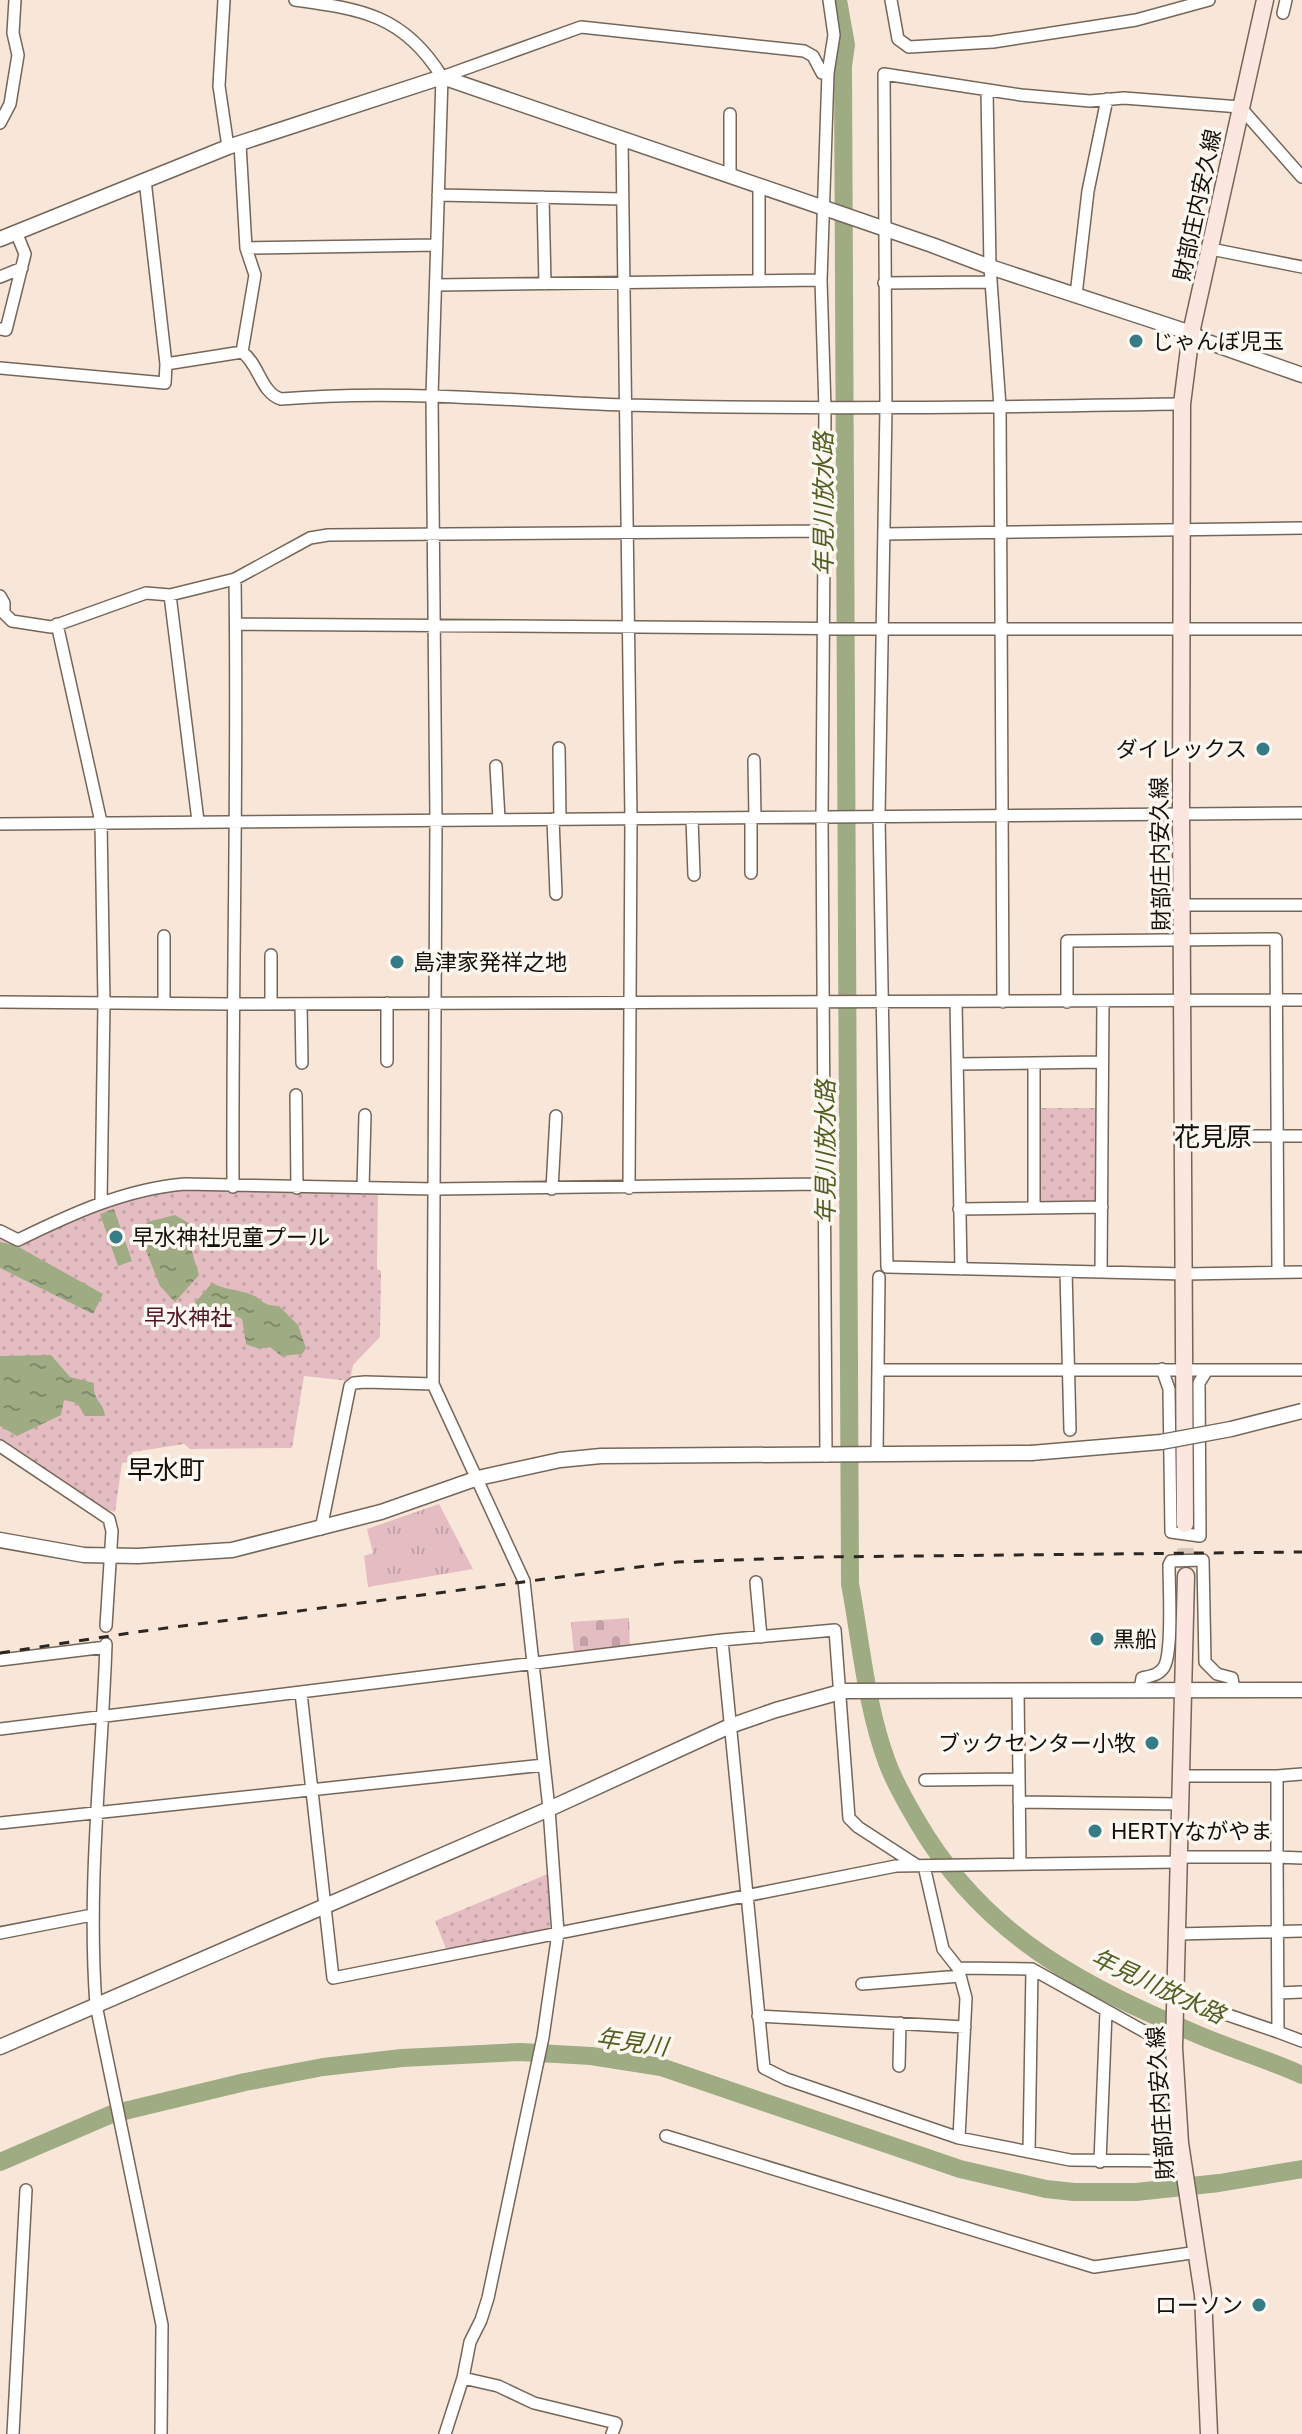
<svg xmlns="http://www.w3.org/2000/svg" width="1302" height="2434" viewBox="0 0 1302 2434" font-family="Inter,'Noto Sans JP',sans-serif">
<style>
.grass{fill:url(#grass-tufts)}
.cemetery{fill:url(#cemetery-stones)}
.park{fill:url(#park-dots)}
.water{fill:url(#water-ripples)}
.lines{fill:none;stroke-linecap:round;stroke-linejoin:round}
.river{stroke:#9eab83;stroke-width:18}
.secondary-tunnel{stroke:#d6c7ba;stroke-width:16;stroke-dasharray:16 8;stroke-linecap:butt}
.minor-casing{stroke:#746659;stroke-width:14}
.tertiary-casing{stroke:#746659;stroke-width:17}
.secondary-casing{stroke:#746659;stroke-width:19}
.minor{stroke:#fff;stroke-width:11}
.tertiary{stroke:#fff;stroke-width:14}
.secondary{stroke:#fce6e0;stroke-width:16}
.rail{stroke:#2e2721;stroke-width:3;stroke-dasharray:10 10;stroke-linecap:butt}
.tertiary-bridge-casing{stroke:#746659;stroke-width:17;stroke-linecap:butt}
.tertiary-bridge{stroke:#fff;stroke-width:14}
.poi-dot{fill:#357c86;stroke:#fdf7f1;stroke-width:3}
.labels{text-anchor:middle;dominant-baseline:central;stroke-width:7;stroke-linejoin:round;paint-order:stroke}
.street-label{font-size:22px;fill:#150f0a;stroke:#fdf7f1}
.poi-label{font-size:22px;fill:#150f0a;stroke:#fdf7f1;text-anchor:start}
.park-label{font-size:22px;fill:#4f1425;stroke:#fdf7f1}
.water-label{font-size:24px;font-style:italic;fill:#4f5e21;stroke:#fdf7f1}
.quarter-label{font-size:26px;fill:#150f0a;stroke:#fdf7f1}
</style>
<defs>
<pattern id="grass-tufts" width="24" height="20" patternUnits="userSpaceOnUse" patternTransform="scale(2)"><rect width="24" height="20" fill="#e4bdc3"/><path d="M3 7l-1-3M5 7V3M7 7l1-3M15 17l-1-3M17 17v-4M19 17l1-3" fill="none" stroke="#c3a1a6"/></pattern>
<pattern id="cemetery-stones" width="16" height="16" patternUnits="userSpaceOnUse" patternTransform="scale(2)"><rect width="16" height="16" fill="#e4bdc3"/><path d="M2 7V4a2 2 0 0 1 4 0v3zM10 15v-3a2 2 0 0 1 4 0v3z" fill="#c3a1a6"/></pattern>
<pattern id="park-dots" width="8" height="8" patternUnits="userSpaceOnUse" patternTransform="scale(2)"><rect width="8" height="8" fill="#e4bdc3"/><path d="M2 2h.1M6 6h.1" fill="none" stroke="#c3a1a6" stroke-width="1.8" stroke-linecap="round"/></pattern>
<pattern id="water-ripples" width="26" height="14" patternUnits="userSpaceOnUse" patternTransform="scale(2)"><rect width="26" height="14" fill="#9eab83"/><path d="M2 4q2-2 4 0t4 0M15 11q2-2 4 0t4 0" fill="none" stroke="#808a69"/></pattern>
</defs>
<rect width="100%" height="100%" fill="#f8e7d9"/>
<path class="grass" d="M439 1504 473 1569 368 1587 364 1556 373 1553 367 1529Z"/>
<path class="cemetery" d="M629 1618 630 1649 574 1655 571 1622Z"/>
<path class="park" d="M1041 1108H1101L1102 1203H1040Z
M197 1187 378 1191 377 1269 381 1271 380 1337 353 1365 350 1381 304 1376 292 1448 190 1449 184 1444 133 1452 128 1462 122 1463 115 1512 101 1508 0 1442V1234L12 1240 79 1215 162 1189Z
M550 1873V1930L447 1951 435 1921Z"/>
<path class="water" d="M114 1209 132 1261 118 1266 100 1214Z
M175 1215 190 1224 192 1252 199 1275 175 1302 160 1286 141 1238 147 1222Z
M0 1242 15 1245 103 1294 93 1314 0 1268Z
M212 1283C225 1290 237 1289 250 1294 264 1299 259 1305 279 1306L298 1325 306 1348 302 1354 281 1356 270 1347C260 1350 255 1348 246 1344L242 1319C231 1313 232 1317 222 1320 211 1324 197 1316 187 1312Z
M51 1355 70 1377 94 1383C92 1400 104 1402 105 1416H85L77 1403 64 1400 61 1415 17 1436 0 1426V1356Z"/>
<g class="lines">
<path class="river" d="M838 0 846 45 843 66 850 1584C861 1642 866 1706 887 1762 894 1782 906 1802 917 1821 985 1938 1085 1987 1206 2038 1238 2051 1271 2061 1302 2075
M0 2162 112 2114 245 2082 323 2067 402 2058 520 2052 591 2056 661 2067 960 2169 1046 2189 1074 2192H1136L1219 2183 1302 2169"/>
<path class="secondary-tunnel" d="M1185 1524 1186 1576"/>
<g class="minor-casing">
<path id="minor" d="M224 0 219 86 228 147
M295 0C361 9 404 15 442 77L432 396 436 820 433 1384 524 1581 549 1809 558 1933 543 2037 488 2298 481 2320 470 2342 463 2378 445 2434
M891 0 898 39 909 47 993 42 1136 20 1209 0
M1283 13 1286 0
M442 77 581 27 804 51 813 56 822 73H828
M987 90 990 267 1000 407 1003 1002
M730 114V176
M0 123 10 104 18 55 13 33 15 0
M622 139 631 819 629 1188
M240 144 246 248
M1302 177 1240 107 1124 98 1090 101 1021 95 884 74 886 408 879 817 887 1267 1185 1274 1302 1272
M759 186V281
M438 195 622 199
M543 197 545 284
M1211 249 1302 267
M0 277 22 268
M884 283 991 282
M436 285 821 280
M1076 295 1088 191 1107 99
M0 329 6 330 25 254 16 232
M242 352 255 275 246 248 437 245
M166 364 242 352C259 364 261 393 281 399 396 389 511 401 626 405 811 410 996 407 1182 404
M0 368 165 383 166 364 145 180
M884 534 1302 528
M170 595 198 821
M0 596 4 603V613L12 621 51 627 146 593 170 595 235 579 310 538 328 535 823 531
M57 624 101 822 104 1003 101 1203
M236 624 883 629H1302
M559 748 560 819
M754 760 755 818
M496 766 499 819
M692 818 694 875
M751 818V873
M553 819 556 894
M0 824 1302 813
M1183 905H1302
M0 1002 232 1004 1302 1000
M956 1002 961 1269
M1067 1002V941L1276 939 1278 1272
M164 1003V936
M387 1003V1061
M271 1004V955
M301 1004 302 1063
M957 1064 1102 1062
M296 1095 297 1188
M1184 1136H1302
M233 1187C232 984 238 781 235 579
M363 1188 365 1115
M552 1189 556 1116
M1034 1207V1063
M959 1209 1102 1207
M0 1231 18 1240C71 1214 125 1189 185 1184L435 1189 822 1184
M1066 1271 1070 1430
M1101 1272 1103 1001
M1162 1369 1169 1389 1171 1532 1200 1536 1199 1383 1207 1370
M878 1370H1302
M0 1446 109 1519 112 1531 106 1626
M877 1454 879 1277
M826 1456 822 818 825 409 821 280 828 73 834 35 829 0
M321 1529 350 1386 354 1383 365 1382 433 1384
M756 1582 761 1637
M722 1640 764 2068 786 2079 959 2138 1070 2160 1183 2161
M106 1644C102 1764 87 1884 96 2005L162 2325 161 2434
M0 1660 106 1647
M1140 1689 1142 1678C1151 1676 1159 1675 1164 1667 1173 1652 1169 1586 1169 1565L1171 1561 1203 1560 1205 1662 1217 1674 1232 1678 1234 1689
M1018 1690 1020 1863
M301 1693 333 1978 896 1866 1179 1862
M0 1729 722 1640 835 1630 849 1818 858 1827 915 1864
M1302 1774 1277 1776V1857L1302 1858
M1181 1776H1277
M925 1780 1019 1779
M1019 1802 1180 1804
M0 1823 544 1765
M924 1866 943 1949 958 1968 966 1998 959 2138
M0 1933 92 1915
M1177 1934 1302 1931
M958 1968 1032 1969 1174 2048
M862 1984 960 1976
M1278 1993 1302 1992
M1175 1997 1278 2032 1277 1857H1179
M758 2016 965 2027
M1278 2032 1302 2041
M899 2066 900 2023
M666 2136 1094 2267 1198 2252
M1029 2152 1032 1969
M1100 2162 1106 2012
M463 2378 498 2386 534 2403 616 2423 612 2434
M13 2434 26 2190"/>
</g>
<g class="tertiary-casing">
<path id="tertiary" d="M0 239 228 147 442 77 932 245 990 267 1191 333 1205 341 1302 375
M0 1540 84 1555 138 1556 232 1550 381 1512 478 1478 560 1460 601 1456 1031 1453
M0 2047 549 1809 730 1726 776 1710 844 1691 1302 1690"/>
</g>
<g class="secondary-casing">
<path id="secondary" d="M1185 1524 1181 813 1182 404 1191 333 1265 0
M1186 1576 1174 2048 1180 2143 1203 2295 1209 2434"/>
</g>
<use href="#minor" class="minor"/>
<use href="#tertiary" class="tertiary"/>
<use href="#secondary" class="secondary"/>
<path class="rail" d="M0 1653 136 1632 677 1562 818 1557 1302 1552"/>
<g class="tertiary-bridge-casing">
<path id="tertiary-bridge" d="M1031 1453 1161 1442 1231 1429 1302 1411"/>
</g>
<use href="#tertiary-bridge" class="tertiary-bridge"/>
</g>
<g class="poi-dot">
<circle cx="1136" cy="341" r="8"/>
<circle cx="1263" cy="749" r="8"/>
<circle cx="397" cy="962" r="8"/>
<circle cx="116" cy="1237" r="8"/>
<circle cx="1097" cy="1639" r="8"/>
<circle cx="1152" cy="1743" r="8"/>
<circle cx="1095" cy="1831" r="8"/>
<circle cx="1259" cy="2305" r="8"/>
</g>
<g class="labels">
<g class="street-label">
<text transform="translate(1197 205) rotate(-78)">財部庄内安久線</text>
<text transform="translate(1160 854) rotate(-91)">財部庄内安久線</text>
<text transform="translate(1160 2103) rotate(-94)">財部庄内安久線</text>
</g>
<g class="poi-label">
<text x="1152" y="341">じゃんぼ児玉</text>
<text x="1247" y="749" text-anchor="end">ダイレックス</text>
<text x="413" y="962">島津家発祥之地</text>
<text x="132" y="1237">早水神社児童プール</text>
<text x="1113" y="1639">黒船</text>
<text x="1136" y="1743" text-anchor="end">ブックセンター小牧</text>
<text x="1111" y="1831">HERTYながやま</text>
<text x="1243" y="2305" text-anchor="end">ローソン</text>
</g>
<g class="park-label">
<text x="188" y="1317">早水神社</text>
</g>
<g class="water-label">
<text transform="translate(823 504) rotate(-90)">年見川放水路</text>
<text transform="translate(825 1152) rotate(-90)">年見川放水路</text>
<text transform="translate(1158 1986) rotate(25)">年見川放水路</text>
<text transform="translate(632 2042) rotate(8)">年見川</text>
</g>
<g class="quarter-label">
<text x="1213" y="1136">花見原</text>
<text x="166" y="1469">早水町</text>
</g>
</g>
</svg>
